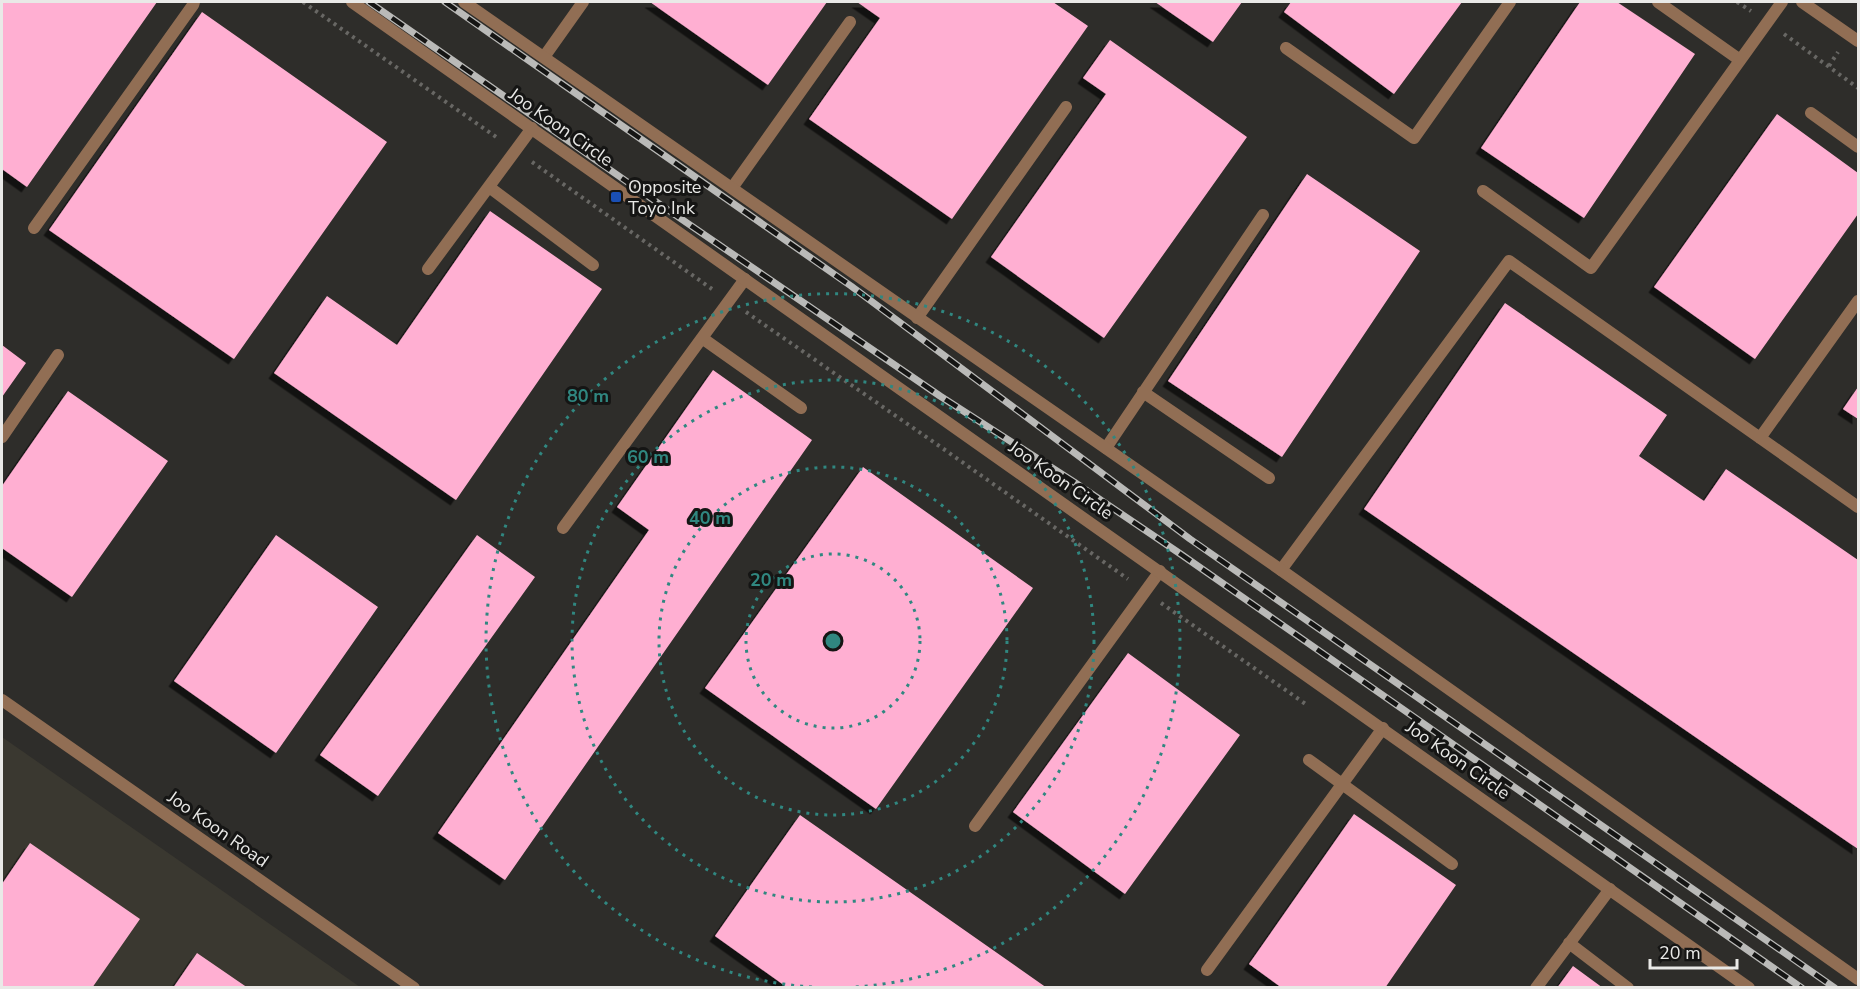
<svg xmlns="http://www.w3.org/2000/svg" width="1860" height="989" viewBox="0 0 1860 989" font-family="'Nunito Sans',sans-serif">
<style>
.built{fill:#3a3830}
.building{fill:#ffafd2;filter:url(#shadow)}
.lines{fill:none;stroke-linecap:round;stroke-linejoin:round}
.path{stroke:#686764;stroke-width:4;stroke-dasharray:3 4.5;stroke-linecap:butt}
.service{stroke:#916e54;stroke-width:12}
.minor{stroke:#916e54;stroke-width:12}
.rail-casing{stroke:#babab8;stroke-width:7}
.rail{stroke:#151514;stroke-width:4.5;stroke-dasharray:14;stroke-linecap:butt}
.ring{fill:none;stroke:#308780;stroke-width:3;stroke-dasharray:3 6}
.transit-dot{fill:#1a4fb4;stroke:#151514;stroke-width:2}
.labels{text-anchor:middle;dominant-baseline:central;stroke-width:6;stroke-linejoin:round;paint-order:stroke}
.street-label{font-size:18px;fill:#e9e9e7;stroke:#151514}
.poi-label{font-size:18px;fill:#e9e9e7;stroke:#151514;text-anchor:start}
.centre{fill:#308780;stroke:#151514;stroke-width:3}
.ring-label{font-size:18px;text-anchor:middle;font-weight:bold;fill:#308780;stroke:#151514;stroke-width:6;stroke-linejoin:round;paint-order:stroke}
</style>
<defs>
<filter id="shadow"><feDropShadow dx="-5.5" dy="5.5" stdDeviation="0" flood-color="#0009"/></filter>
</defs>
<rect width="100%" height="100%" fill="#2e2d2a"/>
<path class="built" d="M2 737 360 987H2Z"/>
<path class="building" d="M2 2H157L27 187 2 169Z
M650 2H827L768 85Z
M857 2H1053L1088 26 952 219 809 119 880 18Z
M1155 2H1242L1213 42Z
M1291 2H1462L1394 94 1284 12Z
M1580 2H1617L1695 54 1584 218 1481 148Z
M202 12 387 142 234 359 49 230Z
M1110 40 1247 137 1104 338 991 257 1106 94 1083 78Z
M1777 114 1858 173V214L1755 359 1654 287Z
M1307 174 1420 251 1282 457 1168 381Z
M490 211 602 289 456 500 274 373 327 296 397 345Z
M1505 303 1667 415 1639 456 1704 501 1726 469 1858 560V849L1364 509Z
M2 345 26 363 2 397Z
M713 370 812 440 505 880 438 833 649 530 617 507Z
M1858 387V419L1843 409Z
M68 391 168 461 72 597 2 548V486Z
M863 467 1033 588 876 809 705 688Z
M276 535 378 607 276 753 174 681Z
M477 535 535 577 378 796 320 755Z
M1128 653 1240 735 1125 894 1013 812Z
M1354 814 1456 885 1385 988H1282L1249 964Z
M800 815 1047 988H788L715 936Z
M30 843 140 919 92 988H2V884Z
M197 953 248 988H173Z
M1573 966 1603 988H1557Z"/>
<g class="lines">
<path class="path" d="M303 2 499 139
M1737 2 1751 11
M1784 34 1858 88
M1829 66 1838 52
M532 162 712 289
M746 312 945 450 1128 579
M1161 603 1307 705"/>
<path class="service" d="M1658 2 1740 60
M1286 48 1414 138 1510 2
M544 57 583 2
M1811 113 1858 147
M489 187 593 265
M732 188 850 22
M1483 191 1591 268 1782 2
M34 228 193 5 194 2
M428 269 532 128
M917 318 1066 107
M702 338 801 408
M1143 392 1269 478
M2 437 58 355
M1760 438 1858 301
M1106 448 1263 215
M563 528 745 279
M1281 570 1509 261 1858 507
M1309 760 1452 864
M975 826 1160 571
M1569 943 1628 988
M1207 970 1383 728
M1536 988 1610 889"/>
<path class="minor" d="M352 2 1749 988
M464 2 1281 570 1858 979
M1802 2 1858 41
M2 700 414 988"/>
<g class="rail-casing">
<path id="rail" d="M369 2 636 188 940 396 1074 482 1182 555 1802 988
M445 2 851 286 1190 539 1835 988"/>
</g>
<use href="#rail" class="rail"/>
</g>
<g class="ring">
<circle cx="833" cy="641" r="87"/>
<circle cx="833" cy="641" r="174"/>
<circle cx="833" cy="641" r="261"/>
<path d="M812 987A347 347 0 1 1 854 987"/>
</g>
<rect class="transit-dot" x="610" y="191" width="12" height="12" rx="3"/>
<g class="labels">
<g class="street-label">
<text transform="translate(561 127) rotate(35)">Joo Koon Circle</text>
<text transform="translate(1061 480) rotate(35)">Joo Koon Circle</text>
<text transform="translate(1458 760) rotate(35)">Joo Koon Circle</text>
<text transform="translate(218 829) rotate(35)">Joo Koon Road</text>
</g>
<g class="poi-label">
<text x="628" y="187">Opposite<tspan x="628" dy="21">Toyo Ink</tspan></text>
</g>
</g>
<circle cx="833" cy="641" r="9" class="centre"/>
<g class="ring-label">
<text x="588" y="402">80 m</text>
<text x="648" y="463">60 m</text>
<text x="710" y="524">40 m</text>
<text x="771" y="586">20 m</text>
</g>
<rect width="1860" height="989" fill="none" stroke="#e9e9e7" stroke-width="6"/>
<path d="M1650 959v9h87v-9" fill="none" stroke="#e9e9e7" stroke-width="3"/>
<text x="1659" y="959" font-size="18" fill="#e9e9e7" stroke="#151514" stroke-width="4.5" paint-order="stroke">20 m</text>
</svg>
